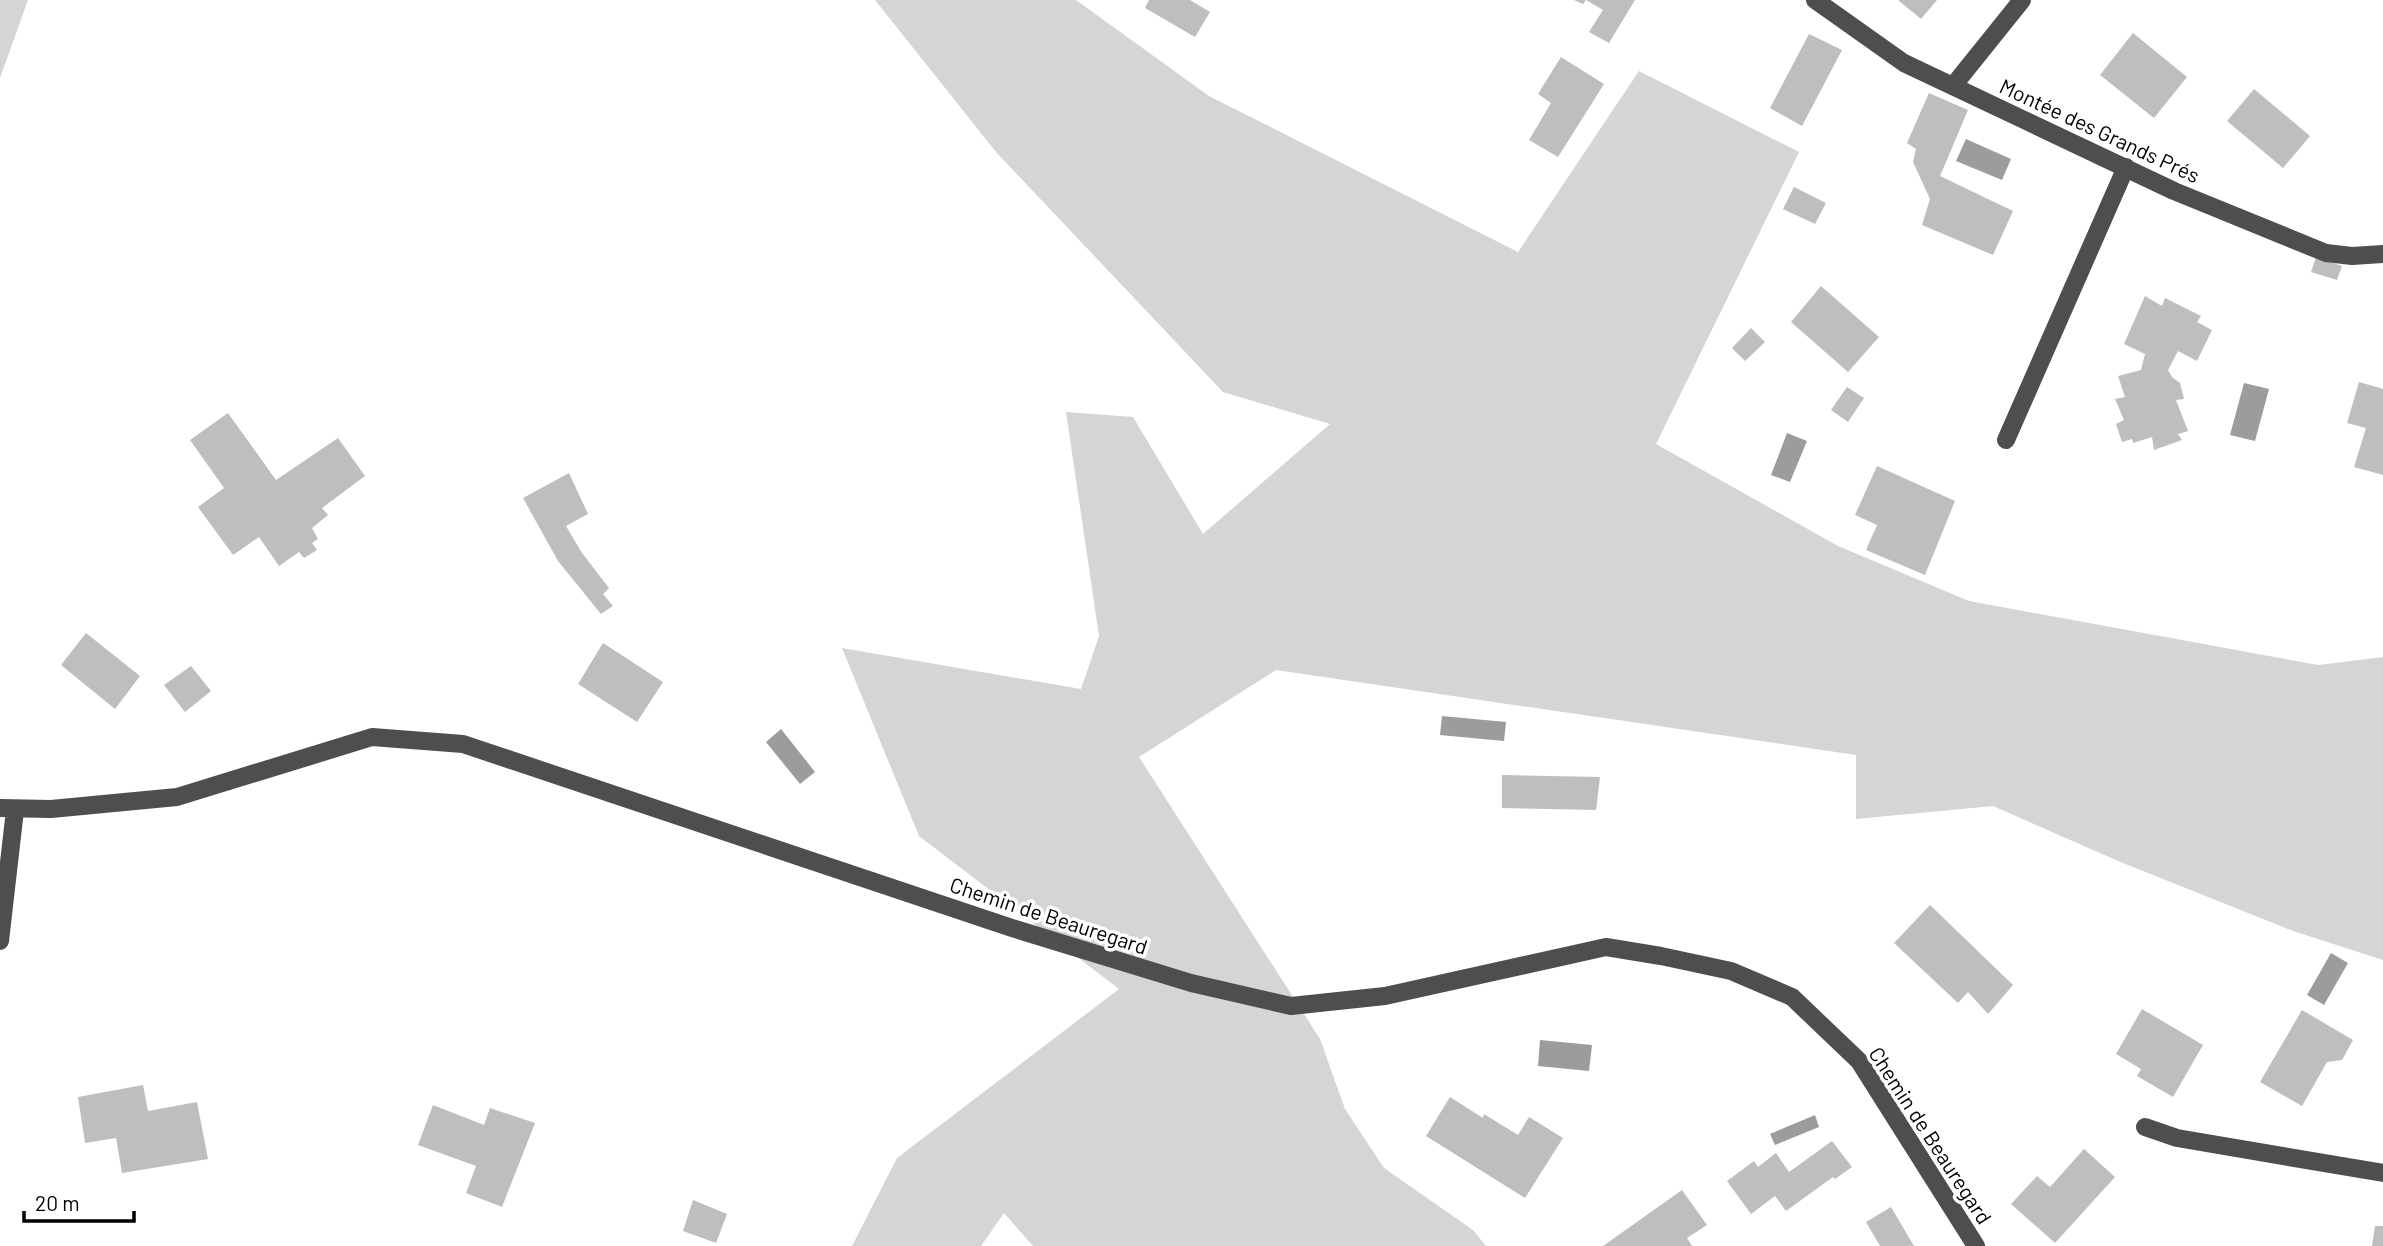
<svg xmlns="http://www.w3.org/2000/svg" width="2383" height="1246" viewBox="0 0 2383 1246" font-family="Barlow,sans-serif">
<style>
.green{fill:#d5d5d5}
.water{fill:#9c9c9c}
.building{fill:#bebebe}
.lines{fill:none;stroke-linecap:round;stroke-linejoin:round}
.minor{stroke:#4e4e4e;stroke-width:18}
.labels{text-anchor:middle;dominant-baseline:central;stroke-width:7;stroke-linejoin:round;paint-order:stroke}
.street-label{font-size:21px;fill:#000;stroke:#fff}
</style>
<rect width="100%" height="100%" fill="#fff"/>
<path class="green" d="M0 0H28L0 78Z
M875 0H1076L1209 96 1518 252 1639 71 1799 152 1656 444 1838 546 1969 601 2318 665 2383 657V960L2293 931 2118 861 1993 806 1856 819V755L1276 670 1139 757 1320 1039 1345 1109 1384 1168 1473 1230 1486 1246H1033L1004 1213 981 1246H852L897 1158 1119 989 919 836 842 648 1081 689 1099 636 1066 412 1133 417 1203 534 1330 424 1223 392 996 152Z"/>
<path class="water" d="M1966 139 2011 159 2002 180 1956 161Z
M2244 383 2269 389 2255 441 2230 435Z
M1787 433 1807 441 1790 482 1771 475Z
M1442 716 1506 722 1504 741 1440 735Z
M781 729 815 772 800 784 766 742Z
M2331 953 2348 963 2324 1005 2307 995Z
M1540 1040 1592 1045 1589 1071 1538 1066Z
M1815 1115 1819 1127 1775 1145 1770 1134Z"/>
<path class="building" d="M1149 0H1190L1210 12 1195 37 1145 8Z
M1574 0H1635L1609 43 1589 32 1603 10 1586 0 1583 4Z
M1898 0H1937L1921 19Z
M2133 33 2187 77 2154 118 2100 75Z
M1809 34 1842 50 1802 126 1770 108Z
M1561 57 1604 84 1558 157 1529 140 1551 103 1538 94Z
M2254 89 2310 136 2283 168 2227 121Z
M1929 93 1968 110 1940 176 2013 211 1993 255 1922 225 1930 199 1913 162 1916 149 1907 143Z
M1794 187 1826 203 1815 224 1783 209Z
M2316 257 2342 266 2337 280 2311 272Z
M1821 286 1879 337 1848 372 1791 322Z
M2145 296 2162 306 2165 298 2201 316 2197 322 2212 330 2197 361 2178 351 2168 370 2172 377 2180 383 2184 399 2176 400 2188 431 2178 434 2182 440 2154 450 2152 437 2133 443 2132 439 2122 442 2116 424 2124 420 2115 399 2125 397 2118 376 2141 370 2145 354 2124 344Z
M1751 328 1765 342 1745 361 1732 348Z
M2359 382 2383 389V475L2354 467 2366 428 2347 423Z
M1847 387 1864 398 1848 422 1831 410Z
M228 413 276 480 338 438 365 476 322 508 328 515 312 528 318 539 312 543 317 550 304 558 299 552 279 566 259 537 233 555 198 507 224 488 190 440Z
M1877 466 1955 501 1925 575 1866 550 1877 525 1855 515Z
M569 473 588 514 566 526 582 553 609 588 603 594 613 606 601 614 558 561 523 498Z
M86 633 140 676 115 709 61 665Z
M603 643 663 682 637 722 578 684Z
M191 666 211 691 185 712 164 685Z
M1502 775 1600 777 1596 810 1502 808Z
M1930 905 2013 985 1988 1014 1968 992 1958 1003 1894 943Z
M2142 1009 2203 1045 2173 1097 2137 1076 2141 1069 2116 1054Z
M2302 1010 2353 1040 2342 1060 2327 1062 2302 1106 2260 1082Z
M143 1085 148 1111 197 1102 208 1159 122 1173 116 1138 85 1143 78 1097Z
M1450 1097 1483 1118 1484 1114 1518 1135 1529 1117 1563 1138 1525 1198 1426 1136Z
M433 1105 484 1125 490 1108 535 1123 502 1207 466 1193 476 1166 418 1145Z
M1832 1141 1852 1167 1835 1179 1833 1177 1786 1211 1775 1196 1751 1214 1727 1181 1754 1161 1758 1167 1776 1153 1789 1172Z
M2084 1149 2115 1177 2055 1243 2011 1204 2037 1176 2050 1187Z
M1682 1190 1707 1225 1687 1238 1692 1246H1603Z
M693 1200 727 1214 716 1243 683 1231Z
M1891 1207 1914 1246H1880L1866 1222Z
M2375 1226H2383V1246H2372Z"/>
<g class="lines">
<path class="minor" d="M1815 0 1904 63 2174 191 2326 253 2352 256 2383 254
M1953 86 2022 0
M2006 440 2126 167
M0 808 51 809 177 797 372 737 463 744 1012 928 1191 983 1291 1006 1385 996 1606 947 1661 956 1731 971 1792 997 1859 1061 1976 1246
M0 941 15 810
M2145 1127 2177 1138 2383 1173"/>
</g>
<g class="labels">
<g class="street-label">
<text transform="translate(2100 130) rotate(25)">Montée des Grands Prés</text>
<text transform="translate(1049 915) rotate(18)">Chemin de Beauregard</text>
<text transform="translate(1931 1135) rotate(57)">Chemin de Beauregard</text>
</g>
</g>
<path d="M24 1211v10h110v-10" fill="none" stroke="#000000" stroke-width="3.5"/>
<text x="35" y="1211" font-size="21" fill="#000000" stroke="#ffffff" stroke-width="5" paint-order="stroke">20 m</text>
</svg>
